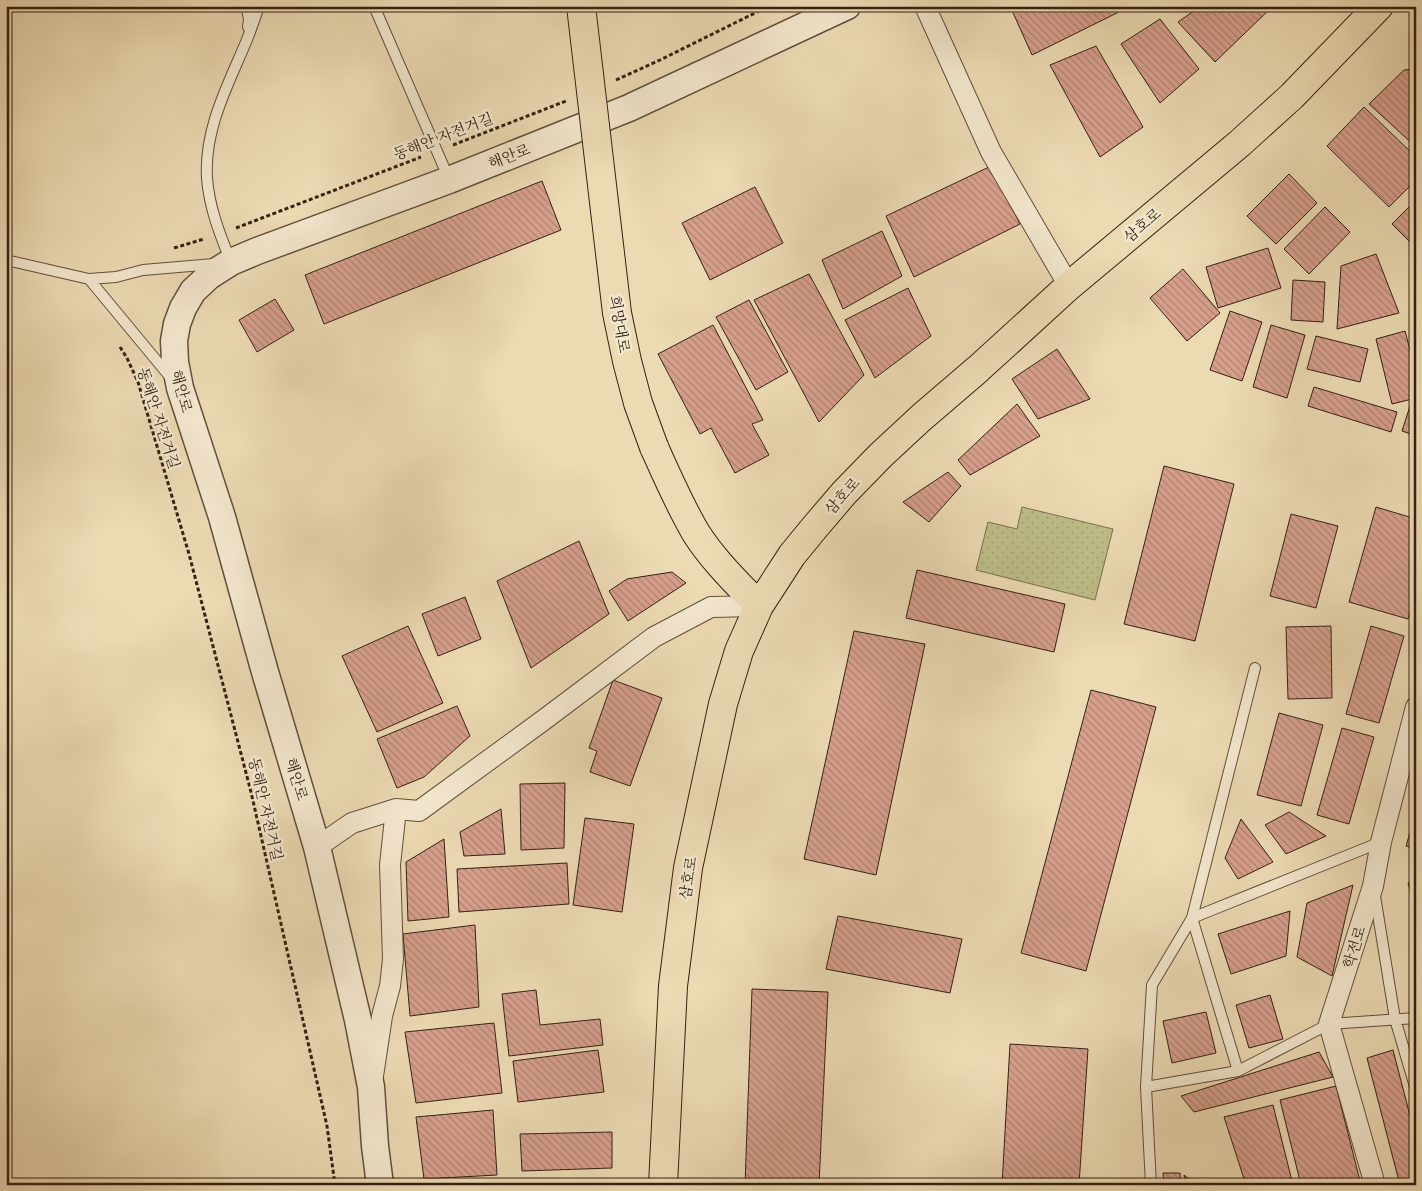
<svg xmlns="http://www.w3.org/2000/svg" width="1422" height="1191" viewBox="0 0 1422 1191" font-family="'Libre Caslon Text','Noto Serif KR',serif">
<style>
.park{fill:url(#park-dots);stroke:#78704e}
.building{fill:url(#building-back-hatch);stroke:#342112}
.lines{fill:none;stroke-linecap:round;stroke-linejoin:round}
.service-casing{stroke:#624f3a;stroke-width:12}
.minor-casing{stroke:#624f3a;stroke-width:22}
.tertiary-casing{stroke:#624f3a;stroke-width:29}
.primary-casing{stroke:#342112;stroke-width:30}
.path{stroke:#342112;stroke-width:3;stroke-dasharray:4 2.5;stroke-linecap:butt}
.service{stroke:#f3e7ce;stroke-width:10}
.minor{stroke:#f3e7ce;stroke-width:20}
.tertiary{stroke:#f3e7ce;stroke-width:26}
.primary{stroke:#ecdab3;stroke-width:28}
.primary-bridge-casing{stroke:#342112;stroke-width:30;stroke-linecap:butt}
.primary-bridge{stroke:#ecdab3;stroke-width:28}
.labels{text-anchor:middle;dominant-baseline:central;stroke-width:5;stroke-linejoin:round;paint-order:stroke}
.street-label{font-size:15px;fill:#342112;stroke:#f3e7ce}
</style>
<defs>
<pattern id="park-dots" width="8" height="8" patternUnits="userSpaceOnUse" patternTransform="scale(1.25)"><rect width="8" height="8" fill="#bdbe89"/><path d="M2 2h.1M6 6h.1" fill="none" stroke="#a3a375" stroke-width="1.8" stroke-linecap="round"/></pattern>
<pattern id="building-back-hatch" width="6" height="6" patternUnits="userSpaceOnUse" patternTransform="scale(1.25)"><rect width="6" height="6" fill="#d7a08d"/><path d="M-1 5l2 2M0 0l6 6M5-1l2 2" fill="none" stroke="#af8272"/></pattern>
</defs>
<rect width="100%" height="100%" fill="#ecdab3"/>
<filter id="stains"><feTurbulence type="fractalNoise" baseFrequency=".004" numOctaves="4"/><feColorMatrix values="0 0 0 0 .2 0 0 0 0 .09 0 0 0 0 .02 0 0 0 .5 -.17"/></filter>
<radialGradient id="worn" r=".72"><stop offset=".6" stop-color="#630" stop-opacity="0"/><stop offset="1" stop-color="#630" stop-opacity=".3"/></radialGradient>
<path class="park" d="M1022 507 1113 529 1095 600 976 570 988 522 1017 529Z"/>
<path class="building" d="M1010 6H1131L1032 55Z
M1201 6H1273L1215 62 1178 22Z
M1160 19 1199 69 1160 103 1121 44Z
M1096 46 1143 127 1100 157 1050 65Z
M1416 69V147L1369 104 1404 70Z
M1364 107 1416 157V180L1389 207 1327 146Z
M991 166 1020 224 914 277 886 216Z
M1289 174 1317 203 1276 244 1247 216Z
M542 181 561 230 324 324 305 275Z
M755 187 783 243 710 280 682 223Z
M1416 200V248L1392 224Z
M1325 207 1350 232 1309 274 1284 249Z
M882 231 902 276 843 309 822 260Z
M1268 248 1281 288 1218 308 1206 267Z
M1376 254 1399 313 1337 329 1341 266Z
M1183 269 1220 313 1187 341 1150 298Z
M809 274 864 375 819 422 754 300Z
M1293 280 1325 282 1323 322 1291 320Z
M908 288 931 336 875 378 845 320Z
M275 299 294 330 257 352 239 320Z
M749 300 788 372 756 390 716 317Z
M1230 311 1262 322 1242 381 1210 370Z
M713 325 763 420 752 424 769 455 735 473 711 428 700 434 658 354Z
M1271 325 1305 335 1287 398 1253 387Z
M1405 331 1416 372V398L1392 404 1376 339Z
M1316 336 1368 349 1360 382 1307 369Z
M1057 349 1090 399 1038 419 1012 379Z
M1314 387 1397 412 1391 432 1308 406Z
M1017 404 1040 436 970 475 958 460Z
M1410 406 1416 407V436L1402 431Z
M1164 466 1234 484 1195 641 1124 624Z
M948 472 961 486 929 522 903 502Z
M1376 507 1416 519V592L1408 619 1349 602Z
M1291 514 1338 526 1316 608 1270 596Z
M579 541 609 614 531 668 497 581Z
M917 570 1065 604 1054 652 906 618Z
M672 572 686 583 628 621 609 591 627 579Z
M465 597 481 639 438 656 422 614Z
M408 626 443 703 377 732 342 656Z
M1331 626 1332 698 1288 699 1286 627Z
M1371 626 1404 636 1379 723 1346 714Z
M854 631 925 644 876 875 804 859Z
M613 680 662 698 630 786 590 772 597 751 589 748Z
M1091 690 1156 707 1086 971 1021 953Z
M457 706 470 736 424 777 397 788 377 739Z
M1279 713 1323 725 1301 806 1257 795Z
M1342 728 1374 737 1349 824 1317 815Z
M565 783 564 848 521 850 520 784Z
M501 809 505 854 464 856 460 832Z
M1289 812 1326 836 1286 854 1265 825Z
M1416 812V849L1406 846Z
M585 818 634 824 622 912 573 905Z
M1241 819 1273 862 1238 879 1225 858Z
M444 839 449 917 408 921 406 862Z
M567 863 569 904 459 912 457 869Z
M1416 880V911L1408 883Z
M1353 885 1332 976 1297 957 1307 903Z
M1290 911 1286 956 1231 974 1218 934Z
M838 916 962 939 950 993 826 969Z
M475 925 479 1007 410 1016 403 934Z
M752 989 828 992 819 1185H745Z
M536 990 540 1025 600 1019 603 1045 509 1056 502 994Z
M1270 995 1283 1039 1249 1048 1236 1005Z
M1206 1012 1216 1053 1172 1063 1163 1021Z
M494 1023 502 1093 416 1103 405 1032Z
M1010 1044 1088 1049 1079 1185H1002Z
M598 1050 604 1092 518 1102 513 1061Z
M1393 1050 1416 1139V1185H1400L1367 1058Z
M1319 1052 1333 1077 1194 1112 1181 1096Z
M1336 1086 1361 1185H1301L1280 1100Z
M1273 1105 1293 1185H1246L1224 1117Z
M493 1110 497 1175 424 1179 416 1117Z
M612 1132V1168L522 1171 520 1134Z
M1163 1173H1180L1181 1185H1164Z
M1184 1175 1197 1185H1186Z"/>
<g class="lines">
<g class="service-casing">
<path id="service" d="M246 6 249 19 248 27
M374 6 449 179
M6 260 89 279 116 277 143 270 214 264
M231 262C220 235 209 207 207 178 204 129 228 85 246 42 251 30 255 18 259 6
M89 279 171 378
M1375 896 1395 1019 1416 1090
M1238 1071 1192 918 1381 842
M1146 1087 1152 985 1192 918 1255 668
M1151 1185 1146 1087 1238 1071 1329 1024 1416 1018"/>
</g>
<g class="minor-casing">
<path id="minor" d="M925 6 991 152 1069 286
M317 847 352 823 396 809 419 811 545 719 654 637 711 607 759 606
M373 1076 382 1016 390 986 393 959 390 865 396 809
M1375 1185 1329 1024 1373 886 1381 842 1416 707"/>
</g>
<g class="tertiary-casing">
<path id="tertiary" d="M380 1185 375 1146 371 1087 358 1020 317 847 265 672 222 517 180 388 175 362 174 341 177 324 183 308 193 291 209 276 231 262 257 251 449 180 629 108 847 6"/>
</g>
<g class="primary-casing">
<path id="primary" d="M654 447C667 476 680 506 696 533 713 560 737 583 759 606
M663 1185 673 986 688 868 723 704 739 651 759 606 792 555 815 527 844 493 881 455 922 417 978 369 1069 286 1239 144 1292 96 1379 6"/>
</g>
<path class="path" d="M616 80 660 60 769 6
M453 145 566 101
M236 228 421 157
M174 248 204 239
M120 347 127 358 138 382 189 554 251 792 327 1126 335 1185"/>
<use href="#service" class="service"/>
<use href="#minor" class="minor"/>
<use href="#tertiary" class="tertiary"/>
<use href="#primary" class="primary"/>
<g class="primary-bridge-casing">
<path id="primary-bridge" d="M581 6 617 313 627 361 638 403 654 447"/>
</g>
<use href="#primary-bridge" class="primary-bridge"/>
</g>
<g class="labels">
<g class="street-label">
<text transform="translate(443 136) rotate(-21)">동해안 자전거길</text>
<text transform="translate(509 156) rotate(-21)">해안로</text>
<text transform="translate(1142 225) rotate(-40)">삼호로</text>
<text transform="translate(620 324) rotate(80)">희망대로</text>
<text transform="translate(182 391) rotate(75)">해안로</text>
<text transform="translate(159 418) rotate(72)">동해안 자전거길</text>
<text transform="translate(842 496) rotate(-48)">삼호로</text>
<text transform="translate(297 779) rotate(73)">해안로</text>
<text transform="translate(266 809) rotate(77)">동해안 자전거길</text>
<text transform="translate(688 878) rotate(-81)">삼호로</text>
<text transform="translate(1354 947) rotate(-73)">학전로</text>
</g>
</g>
<rect width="1422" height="1191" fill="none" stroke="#ecdab3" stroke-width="25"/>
<rect x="8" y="8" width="1407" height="1176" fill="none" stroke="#342112" stroke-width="2.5"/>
<rect x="12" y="12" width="1397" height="1166" fill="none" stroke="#342112"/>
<rect width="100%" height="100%" filter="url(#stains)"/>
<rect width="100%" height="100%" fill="url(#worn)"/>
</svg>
